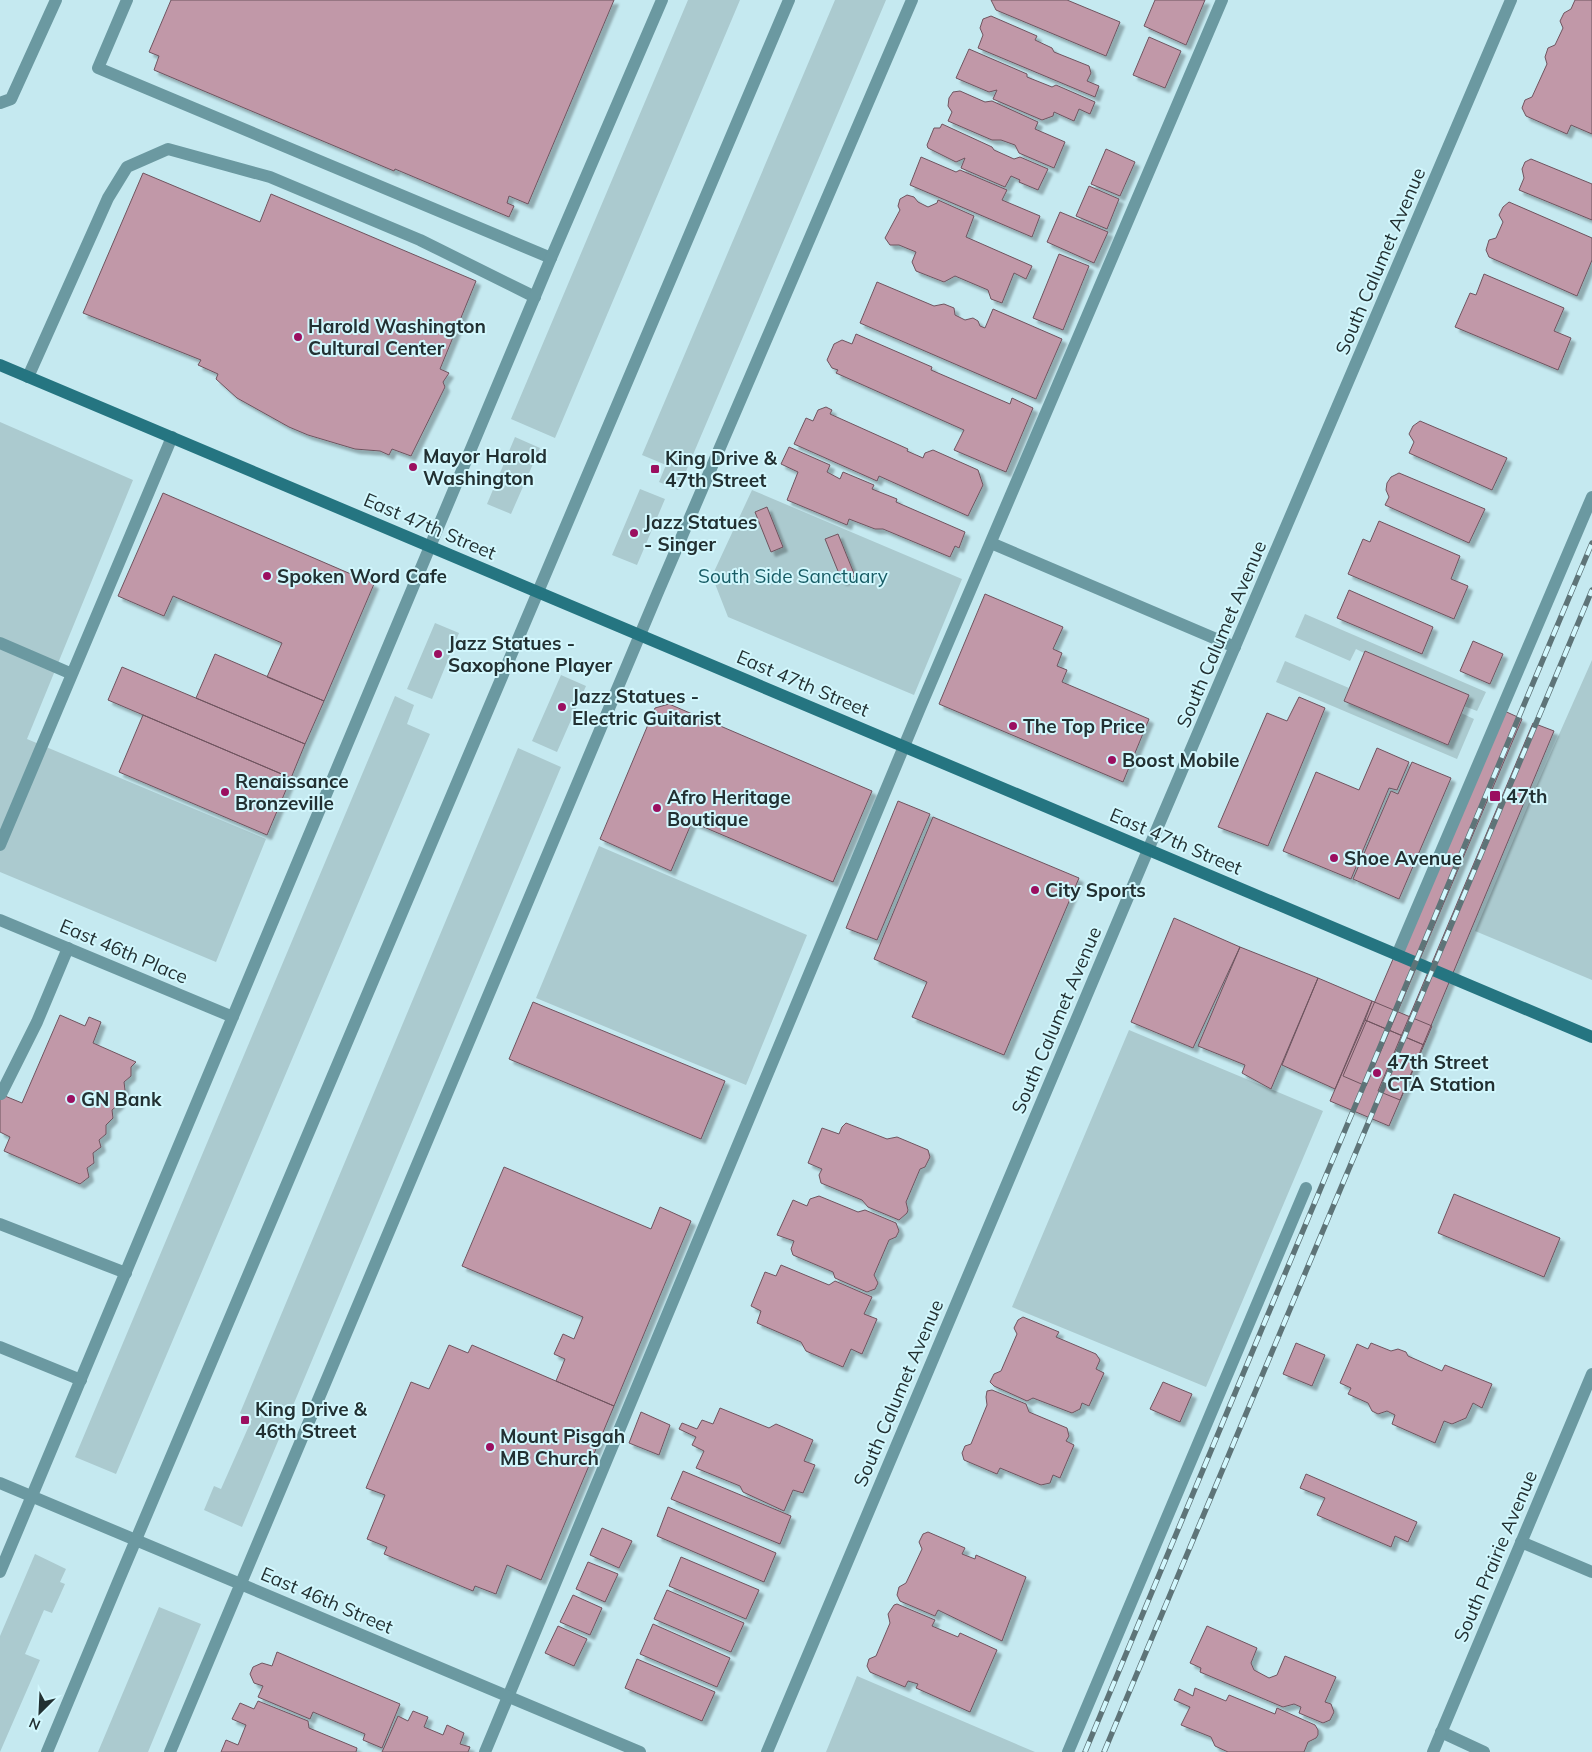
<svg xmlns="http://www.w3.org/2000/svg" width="1592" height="1752" viewBox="0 0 1592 1752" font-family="Mulish,sans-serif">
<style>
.green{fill:#abcacf}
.building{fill:#c198a8;stroke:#6f545f;filter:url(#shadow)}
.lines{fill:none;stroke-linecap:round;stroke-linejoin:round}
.service{stroke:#6b99a1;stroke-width:12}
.minor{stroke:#6b99a1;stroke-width:12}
.tertiary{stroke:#6b99a1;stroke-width:12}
.secondary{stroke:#257581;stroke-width:12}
.rail-casing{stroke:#5e7478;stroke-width:5.5}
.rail{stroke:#d2f7fd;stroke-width:4;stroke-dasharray:11;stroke-linecap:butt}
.poi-dot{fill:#9b0f60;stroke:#d2f7fd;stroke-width:2}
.labels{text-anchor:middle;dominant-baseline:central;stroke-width:4;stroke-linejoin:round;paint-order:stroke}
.street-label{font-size:19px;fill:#223032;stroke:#d2f7fd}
.poi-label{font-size:19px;font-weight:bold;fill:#223032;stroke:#d2f7fd;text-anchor:start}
.park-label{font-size:19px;fill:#175c65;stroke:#d2f7fd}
</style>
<defs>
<filter id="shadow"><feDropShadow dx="4.5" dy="4.5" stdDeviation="1" flood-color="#0004"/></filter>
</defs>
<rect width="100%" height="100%" fill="#c5e9f0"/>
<path class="green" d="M688 0H740L555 438 511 419Z
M835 0H886L678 490 659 482 666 465 642 455Z
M0 422 133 480 27 739 266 839 216 962 0 872Z
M515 437 540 448 511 514 487 504Z
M640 489 665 499 637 565 612 555Z
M752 490 962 579 914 695 728 617 712 576Z
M1305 614 1486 692 1477 711 1464 706 1469 695 1365 651 1364 653 1356 649 1350 661 1295 637Z
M435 623 459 633 432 699 407 689Z
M1592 660V980L1475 931 1534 791Z
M1285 661 1349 688 1344 701 1448 745 1461 713 1474 719 1457 759 1276 682Z
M561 675 586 686 557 752 532 741Z
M395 696 414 705 407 724 430 734 116 1474 75 1457Z
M518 748 561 767 242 1527 204 1510 214 1486 221 1489 252 1419 240 1413Z
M599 846 807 935 746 1085 536 998Z
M1129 1030 1323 1111 1206 1387 1012 1307Z
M35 1554 66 1569 60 1582 65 1584 52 1613 44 1610 25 1654 40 1660 0 1752V1636Z
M159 1607 201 1624 148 1752H98Z
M857 1676 1035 1752H826Z"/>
<path class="building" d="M171 0H614L528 204 509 196 507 203 514 206 509 217 395 169 394 171 154 70 159 56 149 52Z
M991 0H1067L1120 22 1106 56 996 10Z
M1155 0H1205L1186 45 1144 26Z
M1575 0H1592V134L1571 125 1567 134 1526 116 1522 108 1525 100 1532 97 1547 64 1545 57 1548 48 1555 45 1563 28 1560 21 1564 13 1571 9Z
M991 16 1037 36 1035 40 1052 48 1054 52 1089 66 1091 73 1087 81 1099 86 1095 97 978 48 983 35 980 28 983 19Z
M1149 37 1181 51 1165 88 1133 75Z
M969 49 1027 74V77L1052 87 1056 85 1095 102 1090 114 1079 109 1074 121 1054 112 1053 116 1042 120 993 99 997 90 989 92 956 78Z
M960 91 985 102 992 101 1038 122 1035 129 1065 142 1054 168 1019 153 1015 145 1001 140H992L948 121 952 112 948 106 949 98 953 92Z
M942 124 992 147 994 150 1014 159 1020 157 1048 169 1038 190 1019 182 1020 180 1011 176 1005 187 961 168 965 158 956 162 928 148 927 145 934 128H940Z
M1106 149 1135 162 1120 196 1091 184Z
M921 157 956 172 960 170 1007 190 1002 200 1040 216 1032 237 910 185Z
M1531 159 1592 184V220L1519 190 1524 178 1522 169 1525 162Z
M143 173 260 222 271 194 476 281 440 369 449 373 443 382 445 387 411 456 392 449 389 455 380 451 355 449 308 435 289 427 237 398 216 379 218 374 198 365 201 360 83 313Z
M1089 186 1119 199 1107 229 1076 216Z
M907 195 914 197 918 202 928 207 937 203 938 200 974 216 966 237 1032 266 1026 279 1014 273 1002 303 991 299 988 290 955 276 944 282 916 271 912 262 916 252 899 245H890L885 238 900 210 898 206 900 199Z
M1509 202 1592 238V260L1577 296 1489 257 1486 250 1489 240 1496 238 1503 222 1499 215 1503 207Z
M1060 212 1108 232 1094 263 1047 242Z
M1059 254 1089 266 1063 330 1033 318Z
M1484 274 1564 308 1554 331 1571 338 1558 370 1455 327 1470 293 1476 295Z
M877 282 934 306 944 304 954 308 955 315 965 320 973 318 978 321 980 326 985 328 993 309 1062 339 1036 399 860 323Z
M856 334 932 367 931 370 1010 404 1012 398 1033 408 1006 472 954 450 964 430 836 373 838 370 832 368 827 360 834 344 842 340 852 344Z
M826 407 832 410 830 414 908 449 907 451 923 458 925 453 933 450 978 470 983 485 968 516 879 476 877 481 794 444 806 418 813 421 818 410Z
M1420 421 1507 458 1492 490 1409 453 1414 442 1409 434 1413 426Z
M789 447 830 465 827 472 840 479 843 472 874 485 872 489 897 499 896 502 965 532 959 548 955 546 950 557 883 529H875L849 519 847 525 787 500 798 472 781 464Z
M1399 473 1485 509 1469 543 1385 505 1389 497 1386 490 1387 483 1391 477Z
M163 493 374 584 324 701 267 677 282 643 173 596 164 616 118 596Z
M767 507 783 547 771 552 755 512Z
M1379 521 1460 556 1451 579 1468 586 1454 619 1348 574 1363 539 1370 542Z
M838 534 855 576 842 581 825 539Z
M1349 590 1433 627 1422 654 1337 618Z
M985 594 1063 627 1053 649 1062 653 1057 666 1067 670 1062 682 1149 719 1123 782 939 704Z
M1473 641 1503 654 1490 684 1460 671Z
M1365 651 1469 695 1448 745 1344 701Z
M215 654 324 701 305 744 196 698Z
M122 667 305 744 291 778 108 700Z
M1299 697 1325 708 1268 846 1218 827 1267 713 1287 721Z
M669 704 872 791 833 882 692 822 671 871 600 839 655 708Z
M1500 709 1522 719 1366 1086 1343 1076Z
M143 715 291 778 267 835 119 772Z
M1533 723 1554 731 1400 1100 1378 1091Z
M1377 748 1409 762 1397 790 1389 788 1351 879 1283 851 1316 772 1359 790Z
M1412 762 1451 778 1399 899 1353 879 1391 791 1398 794Z
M898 801 930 814 877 940 846 928Z
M933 817 1079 878 1004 1055 912 1017 927 982 874 959Z
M1174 918 1240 947 1193 1048 1131 1022Z
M1240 947 1318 978 1271 1089 1242 1073 1245 1065 1198 1046Z
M1318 978 1372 1001 1335 1089 1282 1065Z
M1372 1001 1432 1026 1424 1045 1365 1020Z
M533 1002 725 1081 701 1139 509 1059Z
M60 1015 85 1026 89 1017 101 1022 93 1043 136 1062 131 1067V1076L124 1082 125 1090 119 1095V1104L112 1110 113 1118 106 1125V1134L99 1140 101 1147 93 1153 94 1163 87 1168 89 1177 80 1184 4 1151 10 1137 0 1132V1094L22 1103Z
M1365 1020 1424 1045 1389 1126 1330 1101Z
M846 1123 887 1139 897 1137 928 1150 930 1157 925 1167 920 1169 906 1202 908 1210 907 1213 899 1220 868 1207 862 1200 821 1183 819 1175 822 1169 808 1163 822 1128 839 1134 842 1127Z
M504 1167 651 1229 660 1207 691 1221 614 1406 556 1381 565 1359 554 1354 563 1334 574 1339 583 1317 462 1266Z
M1454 1194 1560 1238 1544 1277 1438 1233Z
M819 1196 858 1212 865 1210 896 1223 899 1231 896 1237 889 1240 874 1275 878 1283 875 1289 867 1292 835 1278 833 1272 793 1255 791 1249 794 1241 777 1235 793 1200 807 1206 810 1199Z
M781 1265 829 1285 835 1281 872 1297 864 1314 877 1319 862 1354 851 1349 843 1367 806 1351 801 1342 757 1323 761 1311 751 1306 765 1272 776 1276Z
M1023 1317 1059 1332 1056 1337 1096 1354 1100 1360 1096 1369 1104 1373 1089 1406 1082 1403 1080 1409 1072 1413 1033 1398 1027 1401 994 1386 990 1382 994 1374 1001 1371 1017 1334 1014 1328 1018 1320Z
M1296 1343 1325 1355 1312 1386 1283 1374Z
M1371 1343 1391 1351 1398 1349 1406 1352 1408 1356 1442 1371 1445 1365 1492 1384 1482 1408 1473 1403 1466 1418 1452 1424 1444 1421 1435 1443 1392 1424 1395 1415 1387 1411 1378 1414 1372 1411 1368 1403 1348 1394 1351 1388 1340 1383 1357 1344 1368 1349Z
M449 1345 468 1353 472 1345 614 1406 541 1580 507 1565 496 1594 475 1586 473 1591 384 1554 387 1547 367 1539 385 1495 366 1488 411 1382 429 1389Z
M1163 1382 1192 1394 1180 1422 1150 1409Z
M992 1390 1026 1404 1029 1412 1067 1428 1069 1436 1066 1441 1074 1445 1060 1478 1053 1475 1050 1483 1041 1485 1000 1468 997 1474 964 1460 962 1453 965 1446 971 1444 987 1405 986 1397 987 1391Z
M720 1408 769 1428 776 1424 813 1440 804 1461 815 1465 803 1493 793 1490 784 1511 743 1492 740 1486 696 1468 704 1451 692 1445 696 1437 679 1429 682 1423 697 1429 702 1420 713 1424Z
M641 1412 670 1425 659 1455 629 1443Z
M683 1471 791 1516 780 1544 671 1499Z
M1306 1474 1417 1522 1408 1542 1395 1536 1391 1547 1317 1515 1325 1498 1300 1488Z
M668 1507 776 1553 764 1582 657 1536Z
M602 1528 632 1541 619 1568 590 1555Z
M928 1532 965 1548 962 1554 975 1559 976 1555 1026 1577 1002 1641 938 1610 935 1616 900 1601 897 1595 899 1587 906 1583 922 1549 919 1542 923 1534Z
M681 1557 759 1590 746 1619 669 1586Z
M588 1562 618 1574 605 1602 576 1589Z
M667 1590 744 1623 731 1652 654 1619Z
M573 1595 602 1608 590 1635 560 1622Z
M897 1604 935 1620 932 1626 958 1637 960 1633 997 1650 970 1712 916 1688 918 1684 908 1681 905 1687 870 1672 867 1666 869 1659 876 1656 890 1623 888 1614 894 1605Z
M653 1624 730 1658 717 1687 640 1654Z
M558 1626 587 1639 574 1666 545 1653Z
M1207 1626 1257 1648 1251 1663 1254 1670 1269 1678 1277 1675 1285 1656 1336 1677 1325 1702 1331 1704 1334 1712 1330 1720 1323 1723 1299 1713 1301 1707 1294 1704 1283 1707 1200 1672 1201 1668 1190 1663Z
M277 1652 400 1704 382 1748 363 1740 365 1734 313 1712 310 1719 258 1697 263 1686 254 1683 250 1674 253 1667 262 1663 272 1666Z
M637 1659 715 1692 702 1721 625 1688Z
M1195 1688 1226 1701 1229 1695 1275 1714 1277 1708 1315 1725 1318 1730V1735L1316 1738 1308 1742 1304 1752H1228L1215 1746 1211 1737 1181 1725 1190 1707 1174 1700 1179 1689 1193 1696Z
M258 1701 308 1721 309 1728 357 1748 356 1752H221L226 1740 238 1745 246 1725 232 1719 240 1703 254 1709Z
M413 1711 428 1717 424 1727 443 1735 447 1725 464 1733 460 1744 470 1747 468 1752H382L398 1716 408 1721Z"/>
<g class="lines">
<path class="service" d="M127 0 98 68 551 258
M0 103 11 99 56 0
M28 377 108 198 127 167 168 149 270 177 420 240 535 297
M991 543 1235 647
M0 643 72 674
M0 845 172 437
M1397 955 1592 497
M1 1094 37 1022 68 948
M0 1224 126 1273
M0 1347 81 1380
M1521 1542 1592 1572
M1441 1732 1484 1752
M485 1752 920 708 1222 0
M1068 1752 1306 1188"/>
<path class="minor" d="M0 920 233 1017
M0 1483 640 1752
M0 1572 551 258 662 0
M170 1752 658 592 912 0
M767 1752 1148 850 1511 0
M1433 1752 1592 1374"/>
<path class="tertiary" d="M47 1752 118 1582 789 0"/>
<path class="secondary" d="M0 365 1592 1037"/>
<g class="rail-casing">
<path id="rail" d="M1085 1752 1353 1111 1592 543
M1104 1752 1592 590"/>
</g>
<use href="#rail" class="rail"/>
</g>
<g class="poi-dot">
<circle cx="298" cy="337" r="5"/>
<circle cx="413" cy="467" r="5"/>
<rect x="650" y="464" width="10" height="10" rx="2.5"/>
<circle cx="634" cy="533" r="5"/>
<circle cx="267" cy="576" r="5"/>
<circle cx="438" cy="654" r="5"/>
<circle cx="562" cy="707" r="5"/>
<circle cx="1013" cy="726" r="5"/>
<circle cx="1112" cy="760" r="5"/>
<circle cx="225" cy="792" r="5"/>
<rect x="1489" y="790" width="12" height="12" rx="2.5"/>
<circle cx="657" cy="808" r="5"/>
<circle cx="1334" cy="858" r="5"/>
<circle cx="1035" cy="890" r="5"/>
<circle cx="1377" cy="1073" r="5"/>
<circle cx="71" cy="1099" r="5"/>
<rect x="240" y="1415" width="10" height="10" rx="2.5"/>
<circle cx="490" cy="1447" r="5"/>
</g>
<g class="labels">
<g class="street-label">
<text transform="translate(1380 261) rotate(-67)">South Calumet Avenue</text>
<text transform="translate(430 526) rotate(23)">East 47th Street</text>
<text transform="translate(1221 634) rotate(-67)">South Calumet Avenue</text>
<text transform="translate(803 683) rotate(23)">East 47th Street</text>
<text transform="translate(1176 841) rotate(23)">East 47th Street</text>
<text transform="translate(124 951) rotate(23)">East 46th Place</text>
<text transform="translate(1056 1020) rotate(-67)">South Calumet Avenue</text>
<text transform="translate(898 1393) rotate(-67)">South Calumet Avenue</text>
<text transform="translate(1495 1556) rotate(-67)">South Prairie Avenue</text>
<text transform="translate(327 1600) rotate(23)">East 46th Street</text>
</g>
<g class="poi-label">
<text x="308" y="326">Harold Washington<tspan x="308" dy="22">Cultural Center</tspan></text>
<text x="423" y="456">Mayor Harold<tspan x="423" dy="22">Washington</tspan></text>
<text x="665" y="458">King Drive &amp;<tspan x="665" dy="22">47th Street</tspan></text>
<text x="644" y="522">Jazz Statues<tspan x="644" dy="22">- Singer</tspan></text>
<text x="277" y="576">Spoken Word Cafe</text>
<text x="448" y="643">Jazz Statues -<tspan x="448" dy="22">Saxophone Player</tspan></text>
<text x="572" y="696">Jazz Statues -<tspan x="572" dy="22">Electric Guitarist</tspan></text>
<text x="1023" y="726">The Top Price</text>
<text x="1122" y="760">Boost Mobile</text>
<text x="235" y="781">Renaissance<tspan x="235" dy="22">Bronzeville</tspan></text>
<text x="1506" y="796">47th</text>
<text x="667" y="797">Afro Heritage<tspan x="667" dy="22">Boutique</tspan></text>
<text x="1344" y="858">Shoe Avenue</text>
<text x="1045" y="890">City Sports</text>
<text x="1387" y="1062">47th Street<tspan x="1387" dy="22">CTA Station</tspan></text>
<text x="81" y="1099">GN Bank</text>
<text x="255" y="1409">King Drive &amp;<tspan x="255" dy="22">46th Street</tspan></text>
<text x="500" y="1436">Mount Pisgah<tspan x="500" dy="22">MB Church</tspan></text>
</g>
<g class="park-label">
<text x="793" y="576">South Side Sanctuary</text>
</g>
</g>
<g transform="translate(40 1712) rotate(204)" stroke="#d2f7fd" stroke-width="4" paint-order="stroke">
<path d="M0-4L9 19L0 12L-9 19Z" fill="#223032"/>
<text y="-8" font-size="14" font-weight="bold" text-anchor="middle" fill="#223032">N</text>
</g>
</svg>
